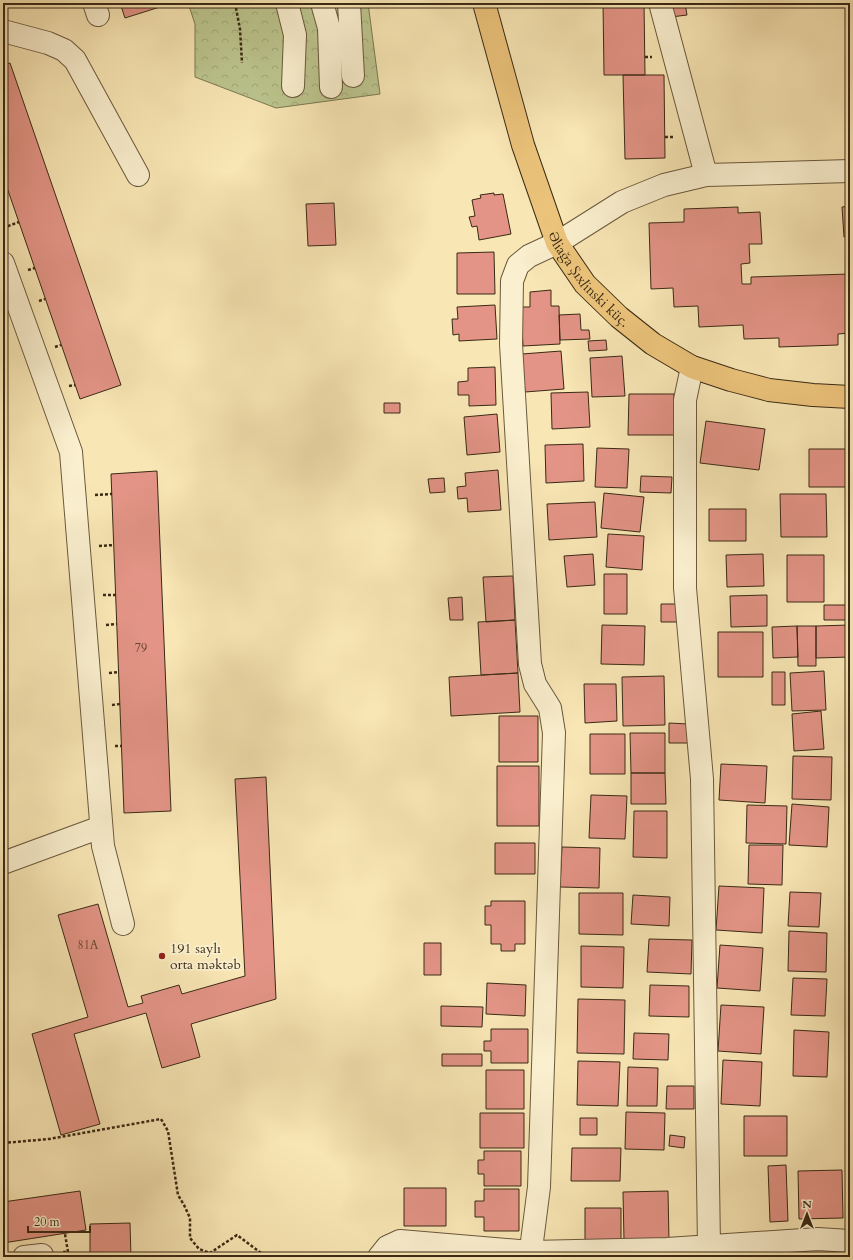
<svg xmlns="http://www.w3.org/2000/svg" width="853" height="1260" viewBox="0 0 853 1260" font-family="Cardo,serif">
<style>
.forest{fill:url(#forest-crowns);stroke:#7b7852}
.building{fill:#e39486;stroke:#3a2a15}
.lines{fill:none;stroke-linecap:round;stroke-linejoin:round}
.minor-casing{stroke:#6a593d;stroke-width:24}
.major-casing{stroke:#3a2a15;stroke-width:24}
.path{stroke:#3a2a15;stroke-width:2.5;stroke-dasharray:3 2;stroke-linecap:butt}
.minor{stroke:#faefce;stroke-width:22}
.major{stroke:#ecc37a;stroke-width:22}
.poi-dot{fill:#8f2418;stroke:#faefce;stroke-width:1.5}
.labels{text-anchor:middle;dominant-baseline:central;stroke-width:3.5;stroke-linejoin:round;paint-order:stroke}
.number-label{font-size:12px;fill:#644431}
.street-label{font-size:14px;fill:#3a2a15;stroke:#faefce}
.poi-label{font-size:14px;fill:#3a2a15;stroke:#faefce;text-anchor:start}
</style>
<defs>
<pattern id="forest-crowns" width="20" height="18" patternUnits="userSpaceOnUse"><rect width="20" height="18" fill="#bcc58e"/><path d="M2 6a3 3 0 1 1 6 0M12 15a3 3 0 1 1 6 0" fill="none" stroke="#a2a97a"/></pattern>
</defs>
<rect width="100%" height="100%" fill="#f8e6b4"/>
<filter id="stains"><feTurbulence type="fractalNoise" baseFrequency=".005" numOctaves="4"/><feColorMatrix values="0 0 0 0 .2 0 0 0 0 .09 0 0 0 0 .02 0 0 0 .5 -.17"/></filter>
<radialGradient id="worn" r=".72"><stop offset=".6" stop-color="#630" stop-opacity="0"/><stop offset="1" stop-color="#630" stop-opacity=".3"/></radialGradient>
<path class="forest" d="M188 3H368L380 94 276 108 195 77V24Z"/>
<path class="building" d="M120 3H162L163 6 125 18Z
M603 3H644L645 75H604Z
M669 3H685L687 15 671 17Z
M10 63 121 385 80 399 3 176V65Z
M623 75H664L665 158 625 159Z
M494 193V195L503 194 511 234 479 240 477 226 472 227 469 217 475 216 472 200 481 198 480 195Z
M334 203 336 245 308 246 306 204Z
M850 206V236L844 237 842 207Z
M738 207V213L760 212 762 244H749L750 263 741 264 742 284H751V277L850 274V333L838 334V345L779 347V338L744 339 743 325 699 327 698 306 674 307 673 288 651 289 649 223 684 222V209Z
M494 252 495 294H457V253Z
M551 290V306H559L560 344 523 346 521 307H530V292Z
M495 305 497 339 459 341V334L453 335 452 319H458L457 307Z
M580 314 581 330H589L590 339 560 340 559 315Z
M606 340 607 350 589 351 588 341Z
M561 351 564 389 525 392 522 354Z
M622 356 625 396 592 397 590 358Z
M495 367 496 405 469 406V395H458V382L468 381V368Z
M588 392 590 427 552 429 551 393Z
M629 394H674V435H628Z
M384 403H400V413H384Z
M497 414 500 452 467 455 464 417Z
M706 421 765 429 759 470 700 463Z
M583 444 584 481 546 483 545 445Z
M597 448 629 449 627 488 595 487Z
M809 449H846V487H809Z
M498 470 501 510 468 512 467 498 458 499 457 487 466 486 465 473Z
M157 471 171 811 124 813 111 474Z
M641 476 672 477 671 493 640 492Z
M444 478 445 492 430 493 428 479Z
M604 493 644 497 640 532 601 528Z
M780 494H826L827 537H781Z
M595 502 597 537 549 540 547 504Z
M709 509H746V541H709Z
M608 534 644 536 642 570 606 567Z
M593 554 595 585 567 587 564 556Z
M763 554 764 586 727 587 726 555Z
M787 555H824V602H787Z
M604 574H627V614H604Z
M513 576 515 620 486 622 483 577Z
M767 595V626L731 627 730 596Z
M462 597 463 620H450L448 598Z
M661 604H678V622H661Z
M824 605H850V620H824Z
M515 620 518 673 481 675 478 622Z
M602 625 645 626 644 665 601 664Z
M850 625V657L816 658V626Z
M797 626H816V666H798Z
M797 626 798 657 773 658 772 627Z
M718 632H763V677H718Z
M824 671 826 710 792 711 790 673Z
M772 672H785V705H772Z
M518 673 520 712 451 716 449 677Z
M664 676 665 725 623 726 622 677Z
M584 684H616L617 721 585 723Z
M821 711 824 749 794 751 792 714Z
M499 716H538V762H499Z
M669 723 688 724V743H669Z
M630 733H665V773H631Z
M590 734H625V774H590Z
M793 756 832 757 831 800 792 799Z
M721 764 767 766 765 803 719 800Z
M497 766H539V826H497Z
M631 773H665L666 804H631Z
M266 777 276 999 191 1024 200 1057 162 1068 146 1013 74 1034 100 1124 61 1135 32 1034 88 1017 58 915 98 904 128 1007 143 1003 141 996 179 985 182 994 245 976 235 779Z
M591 795 627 796 625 839 589 838Z
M792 804 829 807 827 847 789 845Z
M747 805 787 806 786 844 746 843Z
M634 811H667V858L633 857Z
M495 843H535V874H495Z
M749 845H783L782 885 748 884Z
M562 847 600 848 599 888 560 887Z
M719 886 764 888 762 933 716 930Z
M790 892 821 893 819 927 788 926Z
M579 893H623V935L579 934Z
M633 895 670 897 669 926 631 924Z
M491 901H525V944H515V951H501V944H491V925H485V906H491Z
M789 931 827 933 826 972 788 971Z
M649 939 692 940 691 974 647 972Z
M424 943H441V975H424Z
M720 945 763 948 760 991 717 988Z
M581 946 624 947 623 988 581 987Z
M793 978 827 979 825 1016 791 1015Z
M487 983 526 985 525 1016 486 1014Z
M650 985 689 986V1017L649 1016Z
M578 999 625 1000 624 1054 577 1053Z
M721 1005 764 1007 761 1054 718 1051Z
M441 1006 483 1007 482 1027 441 1026Z
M847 1011H850V1026H847Z
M491 1029H528V1063H491V1051H484V1041H491Z
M794 1030 829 1032 827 1077 793 1076Z
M634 1033 669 1034 668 1060 633 1059Z
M442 1054H482V1066H442Z
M846 1058H850V1097H848Z
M723 1060 762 1062 760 1106 721 1104Z
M578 1061 620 1062 618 1106 577 1105Z
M628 1067 658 1068 657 1106H627Z
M486 1070H524V1109H486Z
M667 1086H694V1109H666Z
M626 1112 665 1113 664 1150 625 1149Z
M480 1113H524V1148H480Z
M744 1116H787V1156H744Z
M580 1118H597V1135H580Z
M670 1135 685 1137 684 1148 669 1146Z
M572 1148H621L620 1181H571Z
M484 1151H521V1186H484V1174H478V1160H484Z
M786 1165 788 1221 770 1222 768 1166Z
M842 1170 843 1218 799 1219 798 1171Z
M404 1188H446V1226H404Z
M484 1189H519V1231H484V1217H475V1201H484Z
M80 1191 86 1230 3 1243V1202Z
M668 1191 669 1241H624L623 1192Z
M585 1208H621V1246H585Z
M130 1223 131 1257H90V1224Z"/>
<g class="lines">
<g class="minor-casing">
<path id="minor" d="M94 3 98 15
M287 3 295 35 293 86
M322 3 329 28 331 87
M349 3 353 76
M660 3 706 175
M3 31 48 43 64 50 75 60 138 175
M3 263 71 452 103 846 123 924
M692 367 685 400V588L702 779 709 1246
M3 863 101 827
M24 1257 42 1255V1257
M379 1257 387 1247 400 1241 531 1252 667 1249 818 1239 850 1241
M530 1257 539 1187 554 733 550 708 535 684 530 664 511 344 512 281 518 265 529 256 557 243 622 202 664 185 706 175 850 171"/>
</g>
<g class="major-casing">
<g id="major">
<path id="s1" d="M484 3 523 145 557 243 585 284 619 317 653 344 692 367 731 380 769 390 813 395 850 397"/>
</g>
</g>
<path class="path" d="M235 3 240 29 242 63
M645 57H652
M665 137H675
M3 191 8 190
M3 228 19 222
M28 270 35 268
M39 301 45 299
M55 347 61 345
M69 386 75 385
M95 495 112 494
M99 546 114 545
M103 595H116
M106 625 117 624
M109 673 119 672
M112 705 120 704
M115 746H122
M3 1143 49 1139 161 1119 168 1131 178 1195 184 1205 190 1218V1238L199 1249 210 1253 237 1235 261 1253 264 1257
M63 1252H68L65 1234"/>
<use href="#minor" class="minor"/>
<use href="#major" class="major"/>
</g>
<circle class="poi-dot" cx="162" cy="956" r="4"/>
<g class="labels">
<g class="number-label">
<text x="141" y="648">79</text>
<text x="88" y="945">81A</text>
</g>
<g class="street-label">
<text stroke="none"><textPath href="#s1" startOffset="299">Əliağa Şıxlinski küç.</textPath></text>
</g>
<g class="poi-label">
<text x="170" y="948">191 saylı<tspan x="170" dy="16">orta məktəb</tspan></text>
</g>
</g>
<rect width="853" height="1260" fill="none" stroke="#f8e6b4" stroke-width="16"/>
<rect x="4" y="4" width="845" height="1252" fill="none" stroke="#3a2a15" stroke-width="2"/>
<rect x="8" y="8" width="837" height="1244" fill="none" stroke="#3a2a15"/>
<g transform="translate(807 1214)" stroke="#faefce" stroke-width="3" paint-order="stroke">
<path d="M0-3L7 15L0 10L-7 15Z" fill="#3a2a15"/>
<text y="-6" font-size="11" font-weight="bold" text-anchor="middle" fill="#3a2a15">N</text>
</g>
<path d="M28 1226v6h62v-6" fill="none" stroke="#3a2a15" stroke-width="2"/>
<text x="34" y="1226" font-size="12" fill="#3a2a15" stroke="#faefce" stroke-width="3" paint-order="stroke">20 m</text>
<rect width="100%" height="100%" filter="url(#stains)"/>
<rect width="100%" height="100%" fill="url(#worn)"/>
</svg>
